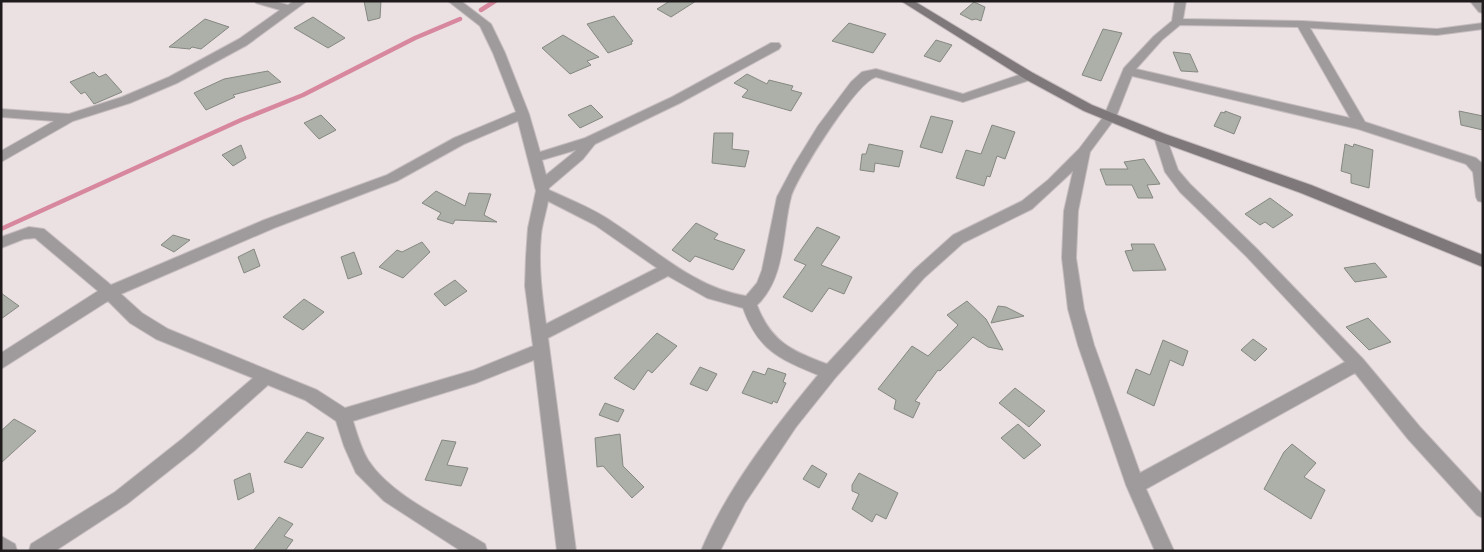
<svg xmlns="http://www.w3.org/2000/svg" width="1484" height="552" viewBox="0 0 1484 552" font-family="Manrope,sans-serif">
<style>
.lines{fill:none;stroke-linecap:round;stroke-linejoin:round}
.stream{stroke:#d7889e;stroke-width:4.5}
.building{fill:#acb0a8;stroke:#858881}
.street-casing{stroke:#c6bdbf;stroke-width:2}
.secondary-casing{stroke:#c6bdbf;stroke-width:2}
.street{fill:#9f9b9c;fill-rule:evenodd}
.secondary{fill:#7f787a;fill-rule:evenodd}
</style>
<rect width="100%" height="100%" fill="#ebe1e3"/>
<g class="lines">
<path class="stream" d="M481 10 495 1
M1 229 241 120 303 95 415 38 460 19"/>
</g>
<path class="building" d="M364 1H381L380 18 368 21Z
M670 1H696L671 17 657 9Z
M974 2 985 7 981 21 976 19 972 20 960 14Z
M614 16 633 41 631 42 632 44 608 53 587 24Z
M313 17 319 21 345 38 328 48 294 28Z
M205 19 229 27 201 49 192 47 190 49 169 47Z
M849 23 886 34 873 53 832 41Z
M1103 29 1122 33 1101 81 1082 75Z
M563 35 599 57 587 61 591 65 570 74 542 48Z
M936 40 952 45 940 62 924 56Z
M1173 52 1190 54 1198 72 1181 71Z
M268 71 281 82 233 95 235 97 206 110 194 93 224 79Z
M94 72 99 77 106 74 122 92 94 104 85 92 81 94 70 82Z
M747 74 767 84 769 80 793 86 791 90 802 93 791 111 742 97 748 90 734 83Z
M591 105 603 117 580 128 568 115Z
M1225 111 1241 117 1234 134 1214 126 1221 112 1225 113Z
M1459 111 1483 116V130L1461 125Z
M321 115 336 130 319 139 304 123Z
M931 116 953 121 942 153 920 147Z
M992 125 1015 132 1005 159 997 156 990 177 987 176 984 186 956 178 966 150 981 154Z
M714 133H733L732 149 749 151 745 167 712 163Z
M869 144 903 151 899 167 875 163 874 172 860 170 862 154H866Z
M1345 144 1353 147 1354 144 1373 150 1369 188 1351 183V174L1341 171Z
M241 145 246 158 233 166 222 155Z
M1144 159 1160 184 1147 185 1153 198H1138L1132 185H1106L1100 169H1128L1124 162Z
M436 191 465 206 469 193 491 194 484 215 497 222 455 220 453 224 437 219 441 213 422 203Z
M1270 198 1293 215 1273 228 1265 222 1260 225 1245 214Z
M696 223 718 234 714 239 745 250 733 270 695 256 690 262 672 250Z
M817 227 840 237 821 265 852 277 844 294 829 288 812 312 783 297 806 265 794 260Z
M173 235 190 240 174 252 161 245Z
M422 242 430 252 403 278 379 267 397 250 402 252Z
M1131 244H1154L1166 270 1133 271 1125 251 1133 250Z
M254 249 260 266 244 273 238 257Z
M354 252 362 274 348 279 341 257Z
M1375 263 1387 277 1355 282 1344 268Z
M455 280 467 291 445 306 434 294Z
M1 293 19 306 1 319Z
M304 299 324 312 303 330 283 317Z
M967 301 986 319 1003 350 988 347 973 337 940 371 938 370 915 401 920 403 913 418 894 409 896 400 878 389 912 346 928 356 958 325 947 315Z
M998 306 1006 307 1024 316 991 323Z
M1368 318 1391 342 1369 350 1346 327Z
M657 333 677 346 652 373 648 370 634 390 614 378Z
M1253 339 1267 349 1255 361 1241 350Z
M1163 340 1188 351 1183 366 1170 360 1154 406 1127 393 1136 369 1150 375Z
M700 367 717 374 707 391 690 384Z
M768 368 786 374 783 382 786 383 777 403 773 401 772 404 742 393 753 371 765 375Z
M1015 388 1045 411 1029 427 999 403Z
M605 403 624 410 618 422 599 415Z
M14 419 36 431 1 463V431Z
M1018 424 1041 445 1024 459 1001 438Z
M307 432 324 438 302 468 284 462Z
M620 434 623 466 644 487 632 498 603 466 597 467 595 438Z
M442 440 456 442 447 465 468 468 461 486 425 480Z
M1292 444 1316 463 1304 477 1325 490 1311 519 1264 489 1284 452Z
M812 465 827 474 819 488 803 479Z
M250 473 254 492 238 500 234 480Z
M859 473 898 493 886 519 876 514 872 522 852 509 859 494 852 491V485Z
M279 517 293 524 284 536 293 540 285 551H253Z"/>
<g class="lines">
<g class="street-casing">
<path id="street" d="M255 1H273L288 5 294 1H307L247 45 177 83 130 103 73 121 1 162V151L54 121 1 117V109L69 114 122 97 169 77 239 39 280 10 256 3Z
M448 1H461L491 24 505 53 529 114 540 152 585 138 672 97 771 43H779L781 46 779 49 680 103 595 144 583 159 549 188V190C571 200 594 209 614 223 656 250 695 288 746 296L757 283 762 270 777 197 794 165 818 126 851 82 862 72 876 69 963 94 1025 73H1033L1035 76 1033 79 963 102 876 77C857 81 797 176 791 197 782 231 786 278 757 305 771 342 792 351 827 364L914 270 953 235 1022 201 1048 180 1079 149 1104 116 1124 68 1154 36 1172 21 1175 1H1186L1183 19 1302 21 1437 29 1483 23V29L1437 35 1310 28 1365 122 1476 158 1483 164V202L1478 201 1476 197 1473 172 1466 164 1358 129 1132 76 1116 117 1090 152 1078 211 1076 258 1084 309 1094 345 1140 473 1345 362 1247 257 1180 192 1165 172 1154 137 1155 134H1165L1178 170 1190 184 1257 249 1363 359 1420 427 1483 495V518L1477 515 1408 439 1355 373 1146 489 1174 551H1155L1126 485 1078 345 1068 309 1062 258 1064 211 1073 171 1032 209 963 243 924 278 836 377 796 427 745 503 720 551H701C727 488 775 427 818 375 779 359 758 350 743 308L707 298 668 276 548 338 576 551H557L534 360 476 383 353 421C357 434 361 448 368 460 392 497 449 521 485 544L487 551H461L384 501 356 473 344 446 336 421 305 400 268 385 194 451 127 504 55 551H29L31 544 115 492 182 439 253 378 156 339 130 323 108 301 1 369V353L98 291 35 238 24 239 1 248V237L29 227 44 229 111 285 264 220 387 175 454 138 516 112 493 53 480 26ZM1180 25 1298 27 1350 118 1136 69 1162 40ZM518 121 536 191 528 228 526 257 525 286 533 346 474 370 345 408 317 390 168 329 142 313 121 294 274 228 397 181 464 144ZM576 150 573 153 546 175 542 160ZM548 201 595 225 657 268 546 324C542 295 538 265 541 235 542 224 546 213 548 201Z
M1470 1H1481L1483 13 1479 12Z
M1 536 15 544 17 551H1Z"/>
</g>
<g class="secondary-casing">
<path id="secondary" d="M901 1H914L1033 73 1092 105 1165 134 1311 185 1483 255V267L1301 193 1155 140 1084 111 1025 79Z"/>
</g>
<use href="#street" class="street"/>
<use href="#secondary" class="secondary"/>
</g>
<rect width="1484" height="552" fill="none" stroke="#1f1b1c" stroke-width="5"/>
</svg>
